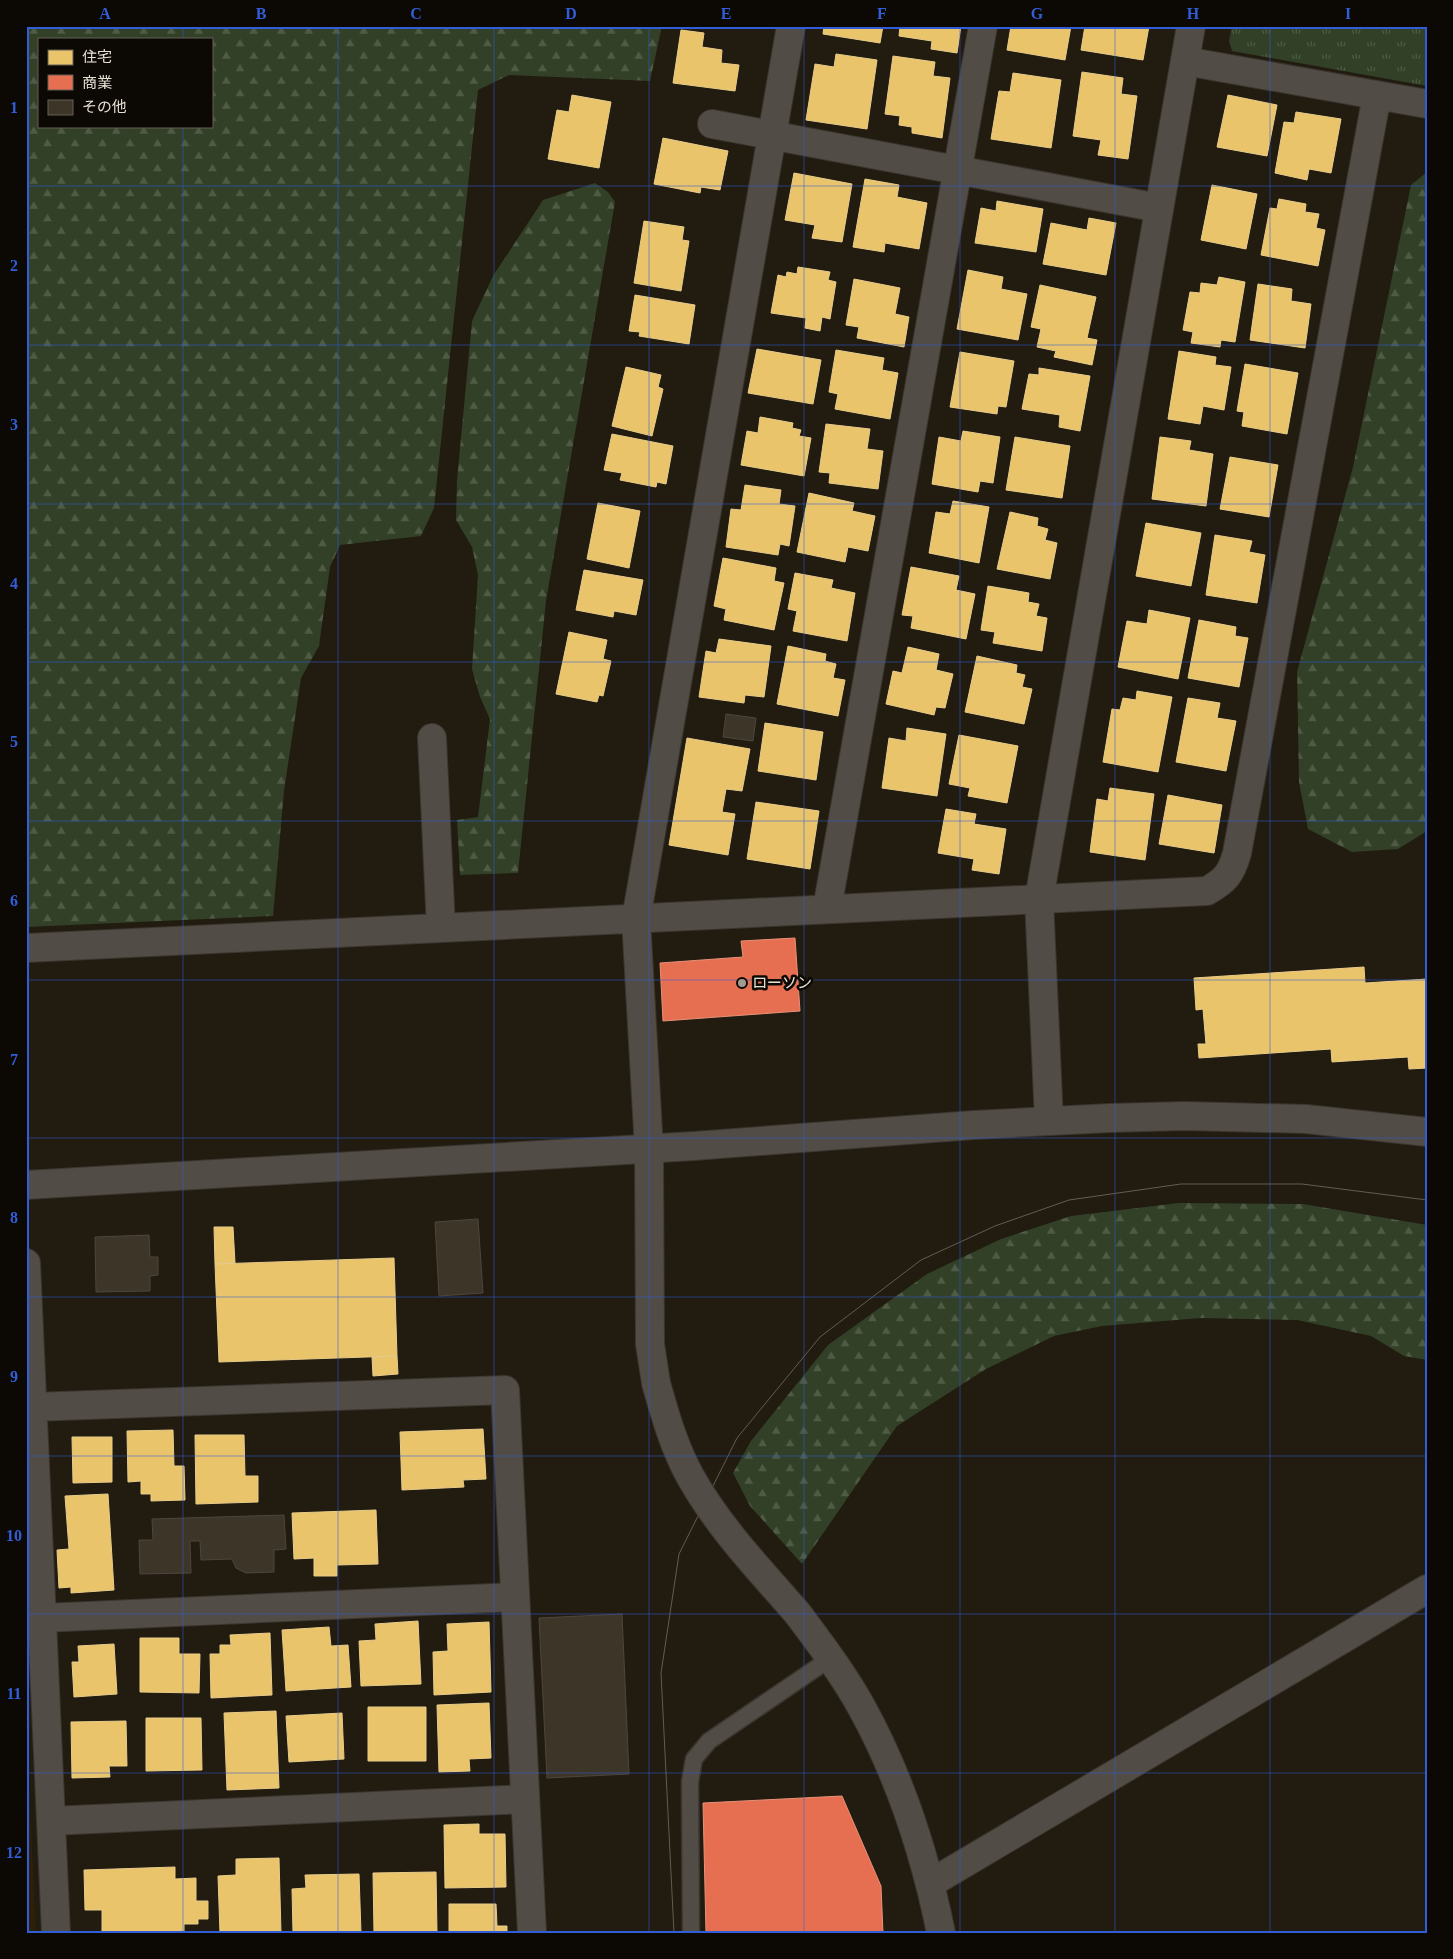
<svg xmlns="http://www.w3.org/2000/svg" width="1453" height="1959" viewBox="0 0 1453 1959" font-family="'Times New Roman','Noto Sans JP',serif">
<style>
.built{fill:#2d2009}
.grass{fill:url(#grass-tufts)}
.forest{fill:url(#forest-firs);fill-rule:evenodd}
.homes{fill:#e9c46a;stroke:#e8cc8a}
.shops{fill:#e76f51;stroke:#e79179}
.building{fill:#3d3527;stroke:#4c463e}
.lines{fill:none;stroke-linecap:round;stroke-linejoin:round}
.lane-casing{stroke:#3b352f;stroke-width:19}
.street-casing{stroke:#3b352f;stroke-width:30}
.secondary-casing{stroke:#3b352f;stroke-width:30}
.lane{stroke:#514c45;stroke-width:16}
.street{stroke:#514c45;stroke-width:28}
.secondary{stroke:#514c45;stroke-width:28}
.tram{stroke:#625c56;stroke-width:1}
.street-bridge-casing{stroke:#3b352f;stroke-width:30;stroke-linecap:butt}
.street-bridge{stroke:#514c45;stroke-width:28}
.grid{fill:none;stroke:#315dd8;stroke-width:1;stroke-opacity:0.55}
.poi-dot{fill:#a29b90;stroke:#0c0803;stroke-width:2}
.labels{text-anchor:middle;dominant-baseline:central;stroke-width:5;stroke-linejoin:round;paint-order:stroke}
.poi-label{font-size:15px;fill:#e7e0d5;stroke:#0c0803;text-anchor:start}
.neatline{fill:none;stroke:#315dd8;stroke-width:2}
.grid-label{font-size:16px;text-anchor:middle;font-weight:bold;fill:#315dd8}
</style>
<defs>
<pattern id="grass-tufts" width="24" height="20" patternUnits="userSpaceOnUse" patternTransform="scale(1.25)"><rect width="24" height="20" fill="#314027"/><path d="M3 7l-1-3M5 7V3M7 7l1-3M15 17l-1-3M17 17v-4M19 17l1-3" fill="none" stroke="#4f5b45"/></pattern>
<pattern id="forest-firs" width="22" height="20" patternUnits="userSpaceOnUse" patternTransform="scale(1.25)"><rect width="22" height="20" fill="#314027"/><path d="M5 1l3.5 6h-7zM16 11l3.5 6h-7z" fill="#4f5b45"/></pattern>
</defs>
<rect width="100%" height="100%" fill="#211b10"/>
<path class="built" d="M26 1720 36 1933H26Z"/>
<path class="grass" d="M1232 26H1427V86L1232 51 1229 41Z"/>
<path class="forest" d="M26 26H662L650 81 509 75 478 90 434 508 421 536 340 545 330 567 319 646 301 678 284 791 273 916 26 927ZM39 39H211V126H39Z
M1427 172V831L1398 849 1352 852 1308 829 1299 782 1297 672 1353 467 1411 185Z
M595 183 608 192 615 202 546 601 518 873 460 875 457 820 478 817 490 719 480 697 472 669 478 575 472 547 456 520 457 480 472 321 493 276 543 200Z
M1179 1203 1303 1204 1427 1225V1360L1404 1356 1371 1336 1297 1320 1201 1318 1102 1326 1054 1336 986 1369 897 1426 802 1564 750 1506 733 1473 751 1441 828 1345 927 1274 1001 1239 1071 1216Z"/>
<path class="homes" d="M824 26H883L880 43 823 34Z
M900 26H961L957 53 931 49 932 41 899 36Z
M1011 26H1071L1065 60 1007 50Z
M1085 26H1149L1143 60 1081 50Z
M681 30 704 33 702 47 722 50 721 63 739 65 735 91 673 83Z
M836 54 877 60 867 129 806 120 815 64 834 67Z
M893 56 935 62 933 76 950 78 942 138 912 133V127L899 125 900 116 885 114Z
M1082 72 1123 78 1121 94 1137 96 1128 159 1098 155 1101 140 1073 136Z
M1013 73 1061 80 1051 148 991 139 999 91 1010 92Z
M572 95 611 102 599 168 548 159 557 110 569 112Z
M1228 95 1277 105 1267 156 1217 147Z
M1296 112 1341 119 1331 173 1309 169 1307 180 1275 173 1284 122 1294 123Z
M663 138 728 151 720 190 701 187 700 193 654 184Z
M794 173 852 184 842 242 812 238 815 225 785 220Z
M865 179 899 185 897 197 927 203 919 249 885 243 884 252 853 247Z
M1212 185 1257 194 1246 249 1201 240Z
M1279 199 1306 204 1305 212 1319 214 1316 228 1325 230 1318 266 1261 255 1270 208 1277 209Z
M997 201 1043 209 1036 252 975 243 981 208 996 211Z
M1089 218 1116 223 1106 275 1043 264 1051 223 1087 230Z
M644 221 684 227 682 240 689 241 681 291 634 283Z
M798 267 830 272 828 280 836 282 830 319 822 317 820 331 805 328 806 318 771 313 778 275 786 277 787 272 797 274Z
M968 270 1003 277 1001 289 1027 294 1018 340 957 329Z
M1219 277 1245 282 1235 342 1221 340 1220 347 1191 343 1193 332 1183 330 1190 292 1200 293 1201 283 1217 285Z
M854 279 900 288 895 314 909 317 904 347 857 338 859 327 846 325Z
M1258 284 1292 289 1291 301 1311 304 1305 348 1250 340Z
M1040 285 1096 297 1087 338 1097 340 1092 365 1054 357 1056 351 1037 347 1041 329 1031 327Z
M635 295 695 305 689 344 639 336 640 332 629 331Z
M757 349 821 360 813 404 748 393Z
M836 350 884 358 882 370 898 373 890 419 835 409 838 394 829 392Z
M1179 351 1216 357 1215 365 1231 367 1224 410 1203 406 1200 424 1168 419Z
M960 352 1014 361 1006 407 998 406 997 414 950 407Z
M1245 364 1298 373 1287 434 1242 426 1244 412 1237 411Z
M626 367 661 375 658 387 663 389 652 436 612 426Z
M1039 368 1090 376 1080 431 1059 427 1060 415 1022 409 1029 374 1039 375Z
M760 417 793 423 792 428 801 430 799 436 811 438 804 476 741 465 747 431 758 433Z
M826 424 870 429 867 449 883 451 878 489 829 483 830 473 819 472Z
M963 431 1000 437 993 483 980 481 978 492 932 484 939 437 961 441Z
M612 434 673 446 666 484 657 482 656 487 620 480 622 473 604 470Z
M1015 437 1070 446 1062 498 1006 490Z
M1160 437 1191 441 1189 450 1213 454 1206 506 1152 499Z
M1230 457 1278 465 1269 517 1220 509Z
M745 485 781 490 779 504 795 506 789 546 780 544 778 555 726 547 731 509 741 510Z
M809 493 854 503 852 511 875 516 868 551 848 547 845 562 797 552Z
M953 501 989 507 979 563 929 553 936 512 950 514Z
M598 503 640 511 629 568 587 559Z
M1010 512 1038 518 1037 526 1048 529 1045 540 1057 543 1050 579 997 569Z
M1146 523 1201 533 1191 586 1136 576Z
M1215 535 1252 541 1249 552 1265 555 1257 603 1206 595Z
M723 558 776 568 774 581 784 583 774 630 724 620 726 609 714 606Z
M911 567 959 576 956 590 975 594 966 639 911 628 913 616 902 615Z
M584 570 643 580 636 615 614 611 613 617 576 610Z
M795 573 833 580 831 588 855 593 847 641 793 631 797 611 788 609Z
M988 586 1029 593 1028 602 1039 604 1036 616 1047 618 1042 651 993 643 995 632 981 630Z
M1149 610 1190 618 1178 679 1118 667 1127 621 1147 624Z
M1199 620 1236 627 1235 636 1248 638 1239 687 1188 678Z
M569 632 607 640 603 659 611 661 603 696 599 695 597 702 556 694Z
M719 639 771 646 764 697 745 695 744 703 699 697 706 651 716 653Z
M788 646 826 654 825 661 836 664 833 678 845 680 838 716 777 704Z
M908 647 939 654 936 670 953 674 945 708 936 707 934 715 886 704 893 671 902 673Z
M977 656 1017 665 1016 673 1025 675 1022 687 1032 689 1024 724 965 712Z
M1137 691 1172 697 1158 772 1103 762 1112 709 1120 710 1123 698 1136 700Z
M1188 698 1220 703 1217 718 1236 721 1226 771 1176 762Z
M765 723 823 732 816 780 758 771Z
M907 728 946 734 937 796 882 788 889 738 906 741Z
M959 735 1018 746 1007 803 968 796 970 788 949 784Z
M687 738 750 749 742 791 726 789 722 812 735 814 728 855 669 845Z
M1110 788 1154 794 1145 860 1090 852 1097 799 1108 801Z
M1168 795 1222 805 1214 853 1159 844Z
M756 802 819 811 810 869 747 859Z
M946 809 976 814 974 824 1006 829 999 874 972 870 974 859 938 853Z
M1364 967 1365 983 1427 979V1068L1409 1069 1408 1057 1332 1062 1331 1049 1199 1058 1198 1044H1206L1203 1009 1196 1010 1194 978Z
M214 1227H233L235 1263 215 1264Z
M394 1258 397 1356 219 1362 215 1264Z
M397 1356 398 1374 373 1376 372 1357Z
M483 1429 486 1479 463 1480 464 1487 402 1490 400 1432Z
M173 1430 174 1466H184L185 1500 151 1501V1494H141V1481L128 1482 127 1431Z
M195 1435H244L245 1476H258V1502L196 1504Z
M72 1437H112V1482L73 1483Z
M108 1494 114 1590 71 1593V1587L59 1588 57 1550 69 1549 65 1496Z
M376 1510 378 1564 337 1565V1576H314V1558L294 1559 292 1513Z
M418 1621 421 1684 361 1686 359 1641 376 1640 375 1624Z
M489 1622 491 1692 434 1695 433 1652 448 1651 447 1624Z
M329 1627 331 1646 348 1645 351 1687 286 1691 282 1630Z
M270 1633 272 1695 211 1698 210 1654H220V1645H231L230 1635Z
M140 1638H179V1654H200L199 1693 140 1692Z
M114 1644 117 1694 74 1697 72 1662H79L78 1646Z
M489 1703 491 1758 469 1759 470 1771 439 1772 437 1705Z
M368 1707H426V1761H368Z
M276 1711 279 1788 227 1790 224 1713Z
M342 1713 344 1759 289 1762 286 1716Z
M146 1718H201L202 1770 146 1771Z
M126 1721 127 1766H109L110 1777 72 1778 71 1722Z
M479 1824V1834H505L506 1887 445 1888 444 1825Z
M279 1858 281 1933H220L218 1876 236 1875V1859Z
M175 1867V1879L196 1878V1901H208V1919H198V1924H184V1933H102V1910H85L84 1870Z
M436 1872 437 1933H374L373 1873Z
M359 1874 361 1933H293L292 1889 306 1888 305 1875Z
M449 1904H496L497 1926H507V1933H449Z"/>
<path class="shops" d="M795 938 800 1011 663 1021 660 963 743 957 741 941Z
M842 1796 881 1886 883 1933H706L703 1803Z"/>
<path class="building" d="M726 714 756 718 753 741 723 737Z
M478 1219 483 1293 439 1296 435 1222Z
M149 1235 150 1257H158V1275L150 1276V1291L96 1292 95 1237Z
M284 1515 286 1549 274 1550V1572L246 1573 236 1568 232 1559 201 1560 200 1541H190L191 1573 140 1574 139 1540H153L152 1519Z
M622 1614 629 1774 547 1778 539 1618Z"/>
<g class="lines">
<g class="lane-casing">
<path id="lane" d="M691 1933 690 1782 694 1759 709 1741 831 1658"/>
</g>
<g class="street-casing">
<path id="street" d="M1185 61 1427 104
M712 124 1159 208
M432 738 441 928
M827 909 983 26
M26 948 1207 891C1226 880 1231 874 1237 853L1377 95
M26 1263 56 1933
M656 1383 650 1344 649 1149 636 919 791 26
M33 1407 505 1390 532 1933
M798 1614C821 1645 844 1675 862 1708 901 1779 925 1854 941 1933
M42 1618 515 1597
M51 1821 525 1799
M931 1883 1427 1589"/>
</g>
<g class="secondary-casing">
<path id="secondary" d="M1049 1121 1039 899 1191 26
M26 1185 694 1146 974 1125 1110 1118 1185 1116 1306 1119 1427 1132"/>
</g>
<use href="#lane" class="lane"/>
<use href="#street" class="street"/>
<use href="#secondary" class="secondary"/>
<path class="tram" d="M674 1933 661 1673 679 1554 737 1438 820 1337 921 1260 995 1226 1069 1200 1181 1184H1302L1427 1200"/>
<g class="street-bridge-casing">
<path id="street-bridge" d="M656 1383C665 1415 674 1447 690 1476 719 1528 760 1570 798 1614"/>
</g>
<use href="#street-bridge" class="street-bridge"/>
</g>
<path class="grid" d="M183 26V39M338 26V1933M494 26V1933M649 26V1933M804 26V1933M960 26V1933M1115 26V1933M1270 26V1933M183 126V1933M26 186H1427M26 345H1427M26 504H1427M26 662H1427M26 821H1427M26 980H1427M26 1138H1427M26 1297H1427M26 1456H1427M26 1614H1427M26 1773H1427"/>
<circle class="poi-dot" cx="742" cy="983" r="5"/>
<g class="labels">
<g class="poi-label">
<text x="752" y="983">ローソン</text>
</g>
</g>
<rect width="1453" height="1959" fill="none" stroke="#0c0803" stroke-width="55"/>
<rect x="38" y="38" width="175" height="90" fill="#0c0803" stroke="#645e57"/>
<rect x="48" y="50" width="25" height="15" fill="#e9c46a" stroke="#645e57"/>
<text x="82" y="62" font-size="15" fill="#e7e0d5">住宅</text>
<rect x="48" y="75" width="25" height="15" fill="#e76f51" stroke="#645e57"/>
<text x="82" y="88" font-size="15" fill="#e7e0d5">商業</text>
<rect x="48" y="100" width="25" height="15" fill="#3d3527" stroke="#645e57"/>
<text x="82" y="112" font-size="15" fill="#e7e0d5">その他</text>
<rect x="28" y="28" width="1398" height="1904" class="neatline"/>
<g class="grid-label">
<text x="105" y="19">A</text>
<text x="261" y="19">B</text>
<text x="416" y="19">C</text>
<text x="571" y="19">D</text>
<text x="726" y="19">E</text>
<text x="882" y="19">F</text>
<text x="1037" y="19">G</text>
<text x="1193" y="19">H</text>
<text x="1348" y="19">I</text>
<text x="14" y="113">1</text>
<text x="14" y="271">2</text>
<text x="14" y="430">3</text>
<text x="14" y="589">4</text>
<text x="14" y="747">5</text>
<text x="14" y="906">6</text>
<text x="14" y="1065">7</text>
<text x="14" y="1223">8</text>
<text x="14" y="1382">9</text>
<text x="14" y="1541">10</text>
<text x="14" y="1699">11</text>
<text x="14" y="1858">12</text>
</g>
</svg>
